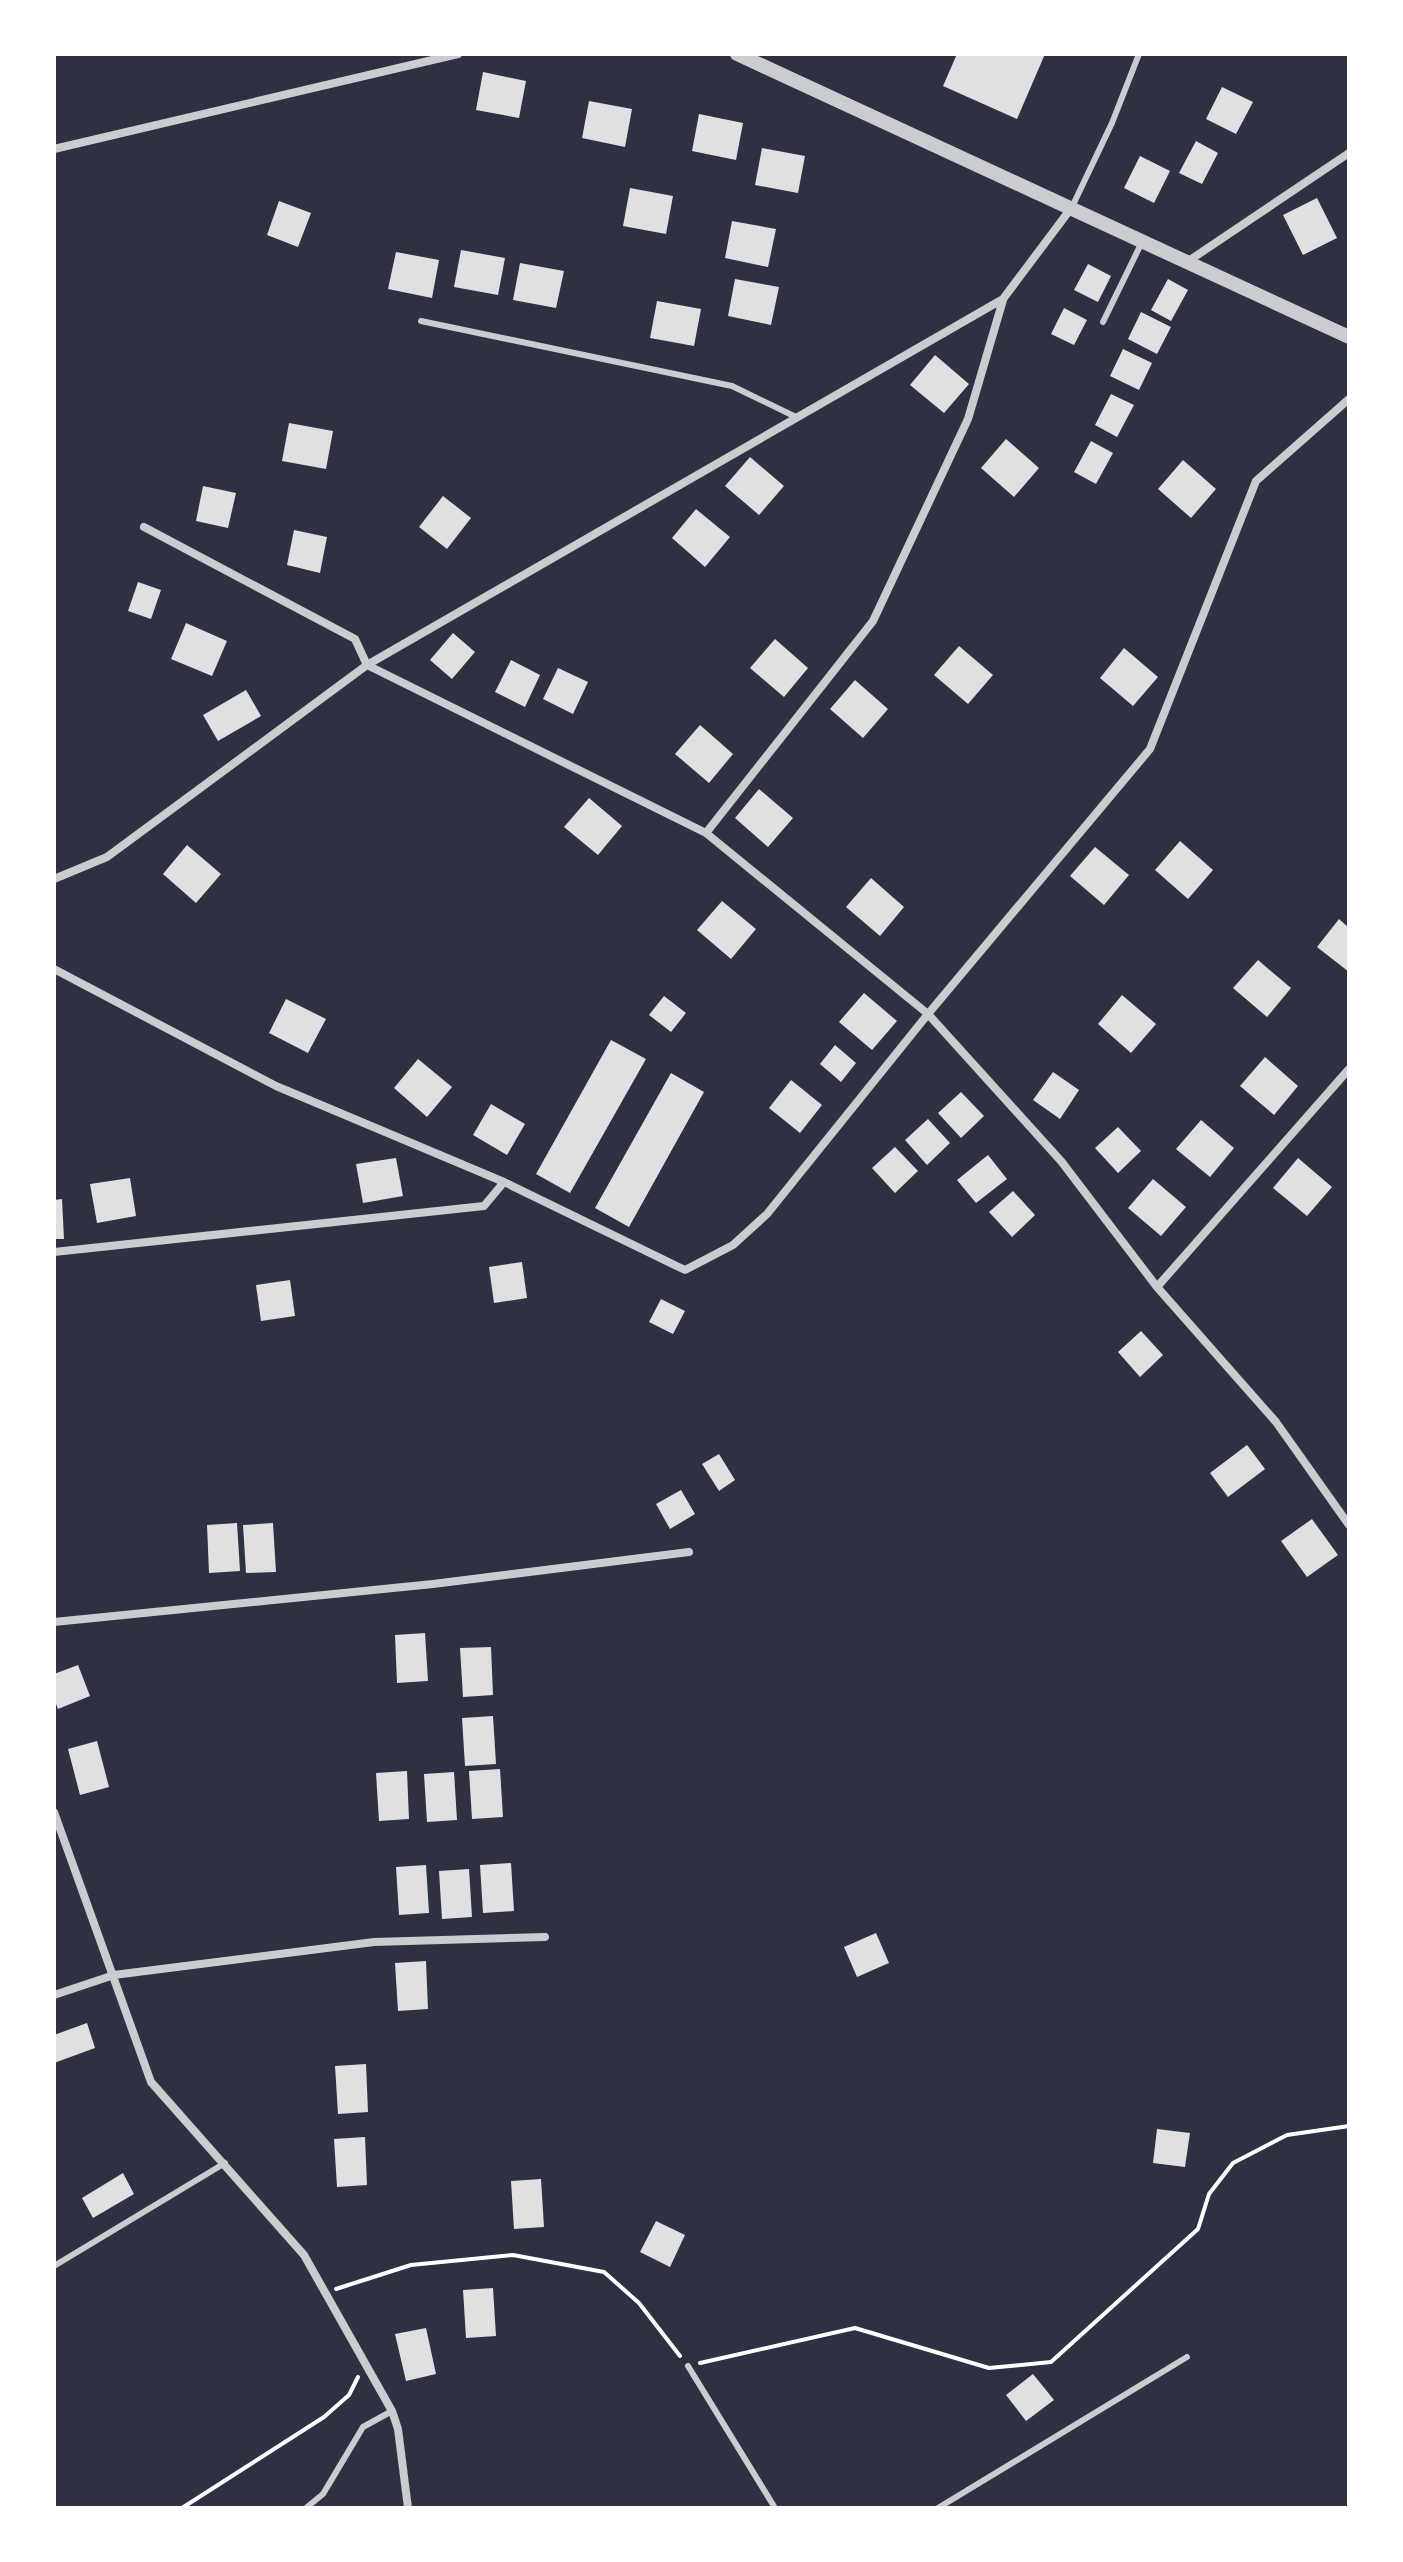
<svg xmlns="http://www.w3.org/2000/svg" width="1403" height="2562" viewBox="0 0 1403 2562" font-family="Figtree,sans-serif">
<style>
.building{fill:#e0e0e3}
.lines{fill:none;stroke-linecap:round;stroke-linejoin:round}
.path{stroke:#fff;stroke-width:4}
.service{stroke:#caccd0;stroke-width:6}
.minor{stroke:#caccd0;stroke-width:8}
.tertiary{stroke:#caccd0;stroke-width:14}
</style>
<rect width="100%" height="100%" fill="#2d3142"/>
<path class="building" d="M957 54H1045L1017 119 943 86Z
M483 72 526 81 519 118 476 110Z
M1222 87 1253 102 1236 134 1206 119Z
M589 101 632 109 625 147 582 138Z
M699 114 743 123 736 160 692 151Z
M1196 141 1218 153 1202 184 1179 173Z
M762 148 805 156 798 193 755 185Z
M1140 156 1170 171 1154 203 1124 188Z
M630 188 673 196 666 234 623 226Z
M1317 198 1337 238 1303 255 1283 215Z
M279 201 311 213 298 247 267 235Z
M732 221 776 229 768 267 725 258Z
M461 250 505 258 498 295 454 287Z
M396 252 439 260 432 298 388 289Z
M520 263 564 271 556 308 513 300Z
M1088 264 1111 276 1098 302 1074 290Z
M735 279 779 287 771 325 728 316Z
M1168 279 1188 290 1171 321 1151 310Z
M657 301 701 309 694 346 650 338Z
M1064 308 1087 320 1074 345 1051 334Z
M1141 312 1171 327 1157 354 1128 339Z
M1123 349 1152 363 1139 390 1110 376Z
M935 355 969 384 944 413 910 385Z
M1111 394 1134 405 1117 437 1095 425Z
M289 423 333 431 326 469 282 461Z
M1006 439 1039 468 1014 497 981 468Z
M1091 441 1113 453 1096 484 1074 472Z
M750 457 784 486 759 515 725 486Z
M1183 460 1216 489 1191 518 1158 489Z
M203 486 236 493 228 528 196 521Z
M443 496 471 518 447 549 419 527Z
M696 509 730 537 705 567 672 538Z
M294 530 327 537 320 573 287 565Z
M138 582 161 590 151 619 128 611Z
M186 623 227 641 212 676 171 659Z
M453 633 475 652 452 679 430 660Z
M775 639 808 668 784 697 750 668Z
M959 646 993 675 968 704 934 675Z
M1124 648 1158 677 1133 706 1100 678Z
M511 660 540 675 525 707 495 692Z
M558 668 588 682 573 714 543 699Z
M855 680 888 709 863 738 830 709Z
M246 690 261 716 218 741 203 715Z
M700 725 733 754 709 783 675 754Z
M759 789 793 818 768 847 735 818Z
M589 798 622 826 598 855 564 827Z
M1180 841 1213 870 1188 899 1155 870Z
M187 845 221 874 196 903 163 874Z
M1095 847 1129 875 1104 905 1070 876Z
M871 878 904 907 880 936 846 907Z
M722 901 756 929 731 959 697 930Z
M1339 919 1349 928V972L1317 947Z
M1258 960 1291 988 1267 1017 1233 988Z
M864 993 897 1021 872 1050 839 1022Z
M1122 995 1156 1024 1131 1053 1098 1024Z
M664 996 686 1013 671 1032 649 1015Z
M286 999 326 1019 308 1053 269 1033Z
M611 1040 646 1059 570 1193 536 1174Z
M835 1045 856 1063 841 1082 820 1064Z
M1265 1057 1298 1086 1274 1115 1240 1086Z
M418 1059 452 1087 427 1117 394 1088Z
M1053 1072 1079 1090 1060 1119 1033 1100Z
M671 1073 704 1092 629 1227 595 1208Z
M791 1080 822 1105 800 1133 769 1108Z
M961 1092 984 1116 961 1138 938 1113Z
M491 1104 525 1124 507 1155 473 1135Z
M928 1119 950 1143 927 1165 905 1140Z
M1201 1120 1234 1148 1210 1177 1176 1149Z
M1118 1127 1141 1151 1118 1173 1095 1148Z
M895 1147 918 1171 895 1193 872 1168Z
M988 1155 1007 1179 976 1203 957 1180Z
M396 1158 403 1196 363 1203 356 1164Z
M1298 1158 1332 1187 1307 1216 1273 1188Z
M130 1178 136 1216 97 1223 90 1184Z
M1153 1179 1186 1207 1161 1236 1128 1208Z
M1013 1191 1035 1215 1012 1237 989 1212Z
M62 1199 64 1239H54V1200Z
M522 1262 527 1298 494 1303 489 1267Z
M290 1280 295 1316 261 1321 256 1285Z
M661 1299 685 1311 673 1334 649 1322Z
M1141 1331 1163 1355 1140 1377 1118 1352Z
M1247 1445 1265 1469 1228 1497 1210 1473Z
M719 1454 735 1480 719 1491 702 1464Z
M681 1490 695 1514 670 1529 656 1504Z
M1312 1519 1338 1555 1307 1577 1281 1541Z
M237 1523 240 1571 209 1573 207 1525Z
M273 1523 276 1572 246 1573 243 1525Z
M425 1633 428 1681 397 1683 395 1635Z
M491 1647 493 1695 463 1697 460 1648Z
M78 1665 90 1696 58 1709 54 1699V1674Z
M493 1716 496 1764 465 1766 462 1718Z
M97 1741 109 1787 80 1795 68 1749Z
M500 1769 503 1817 472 1819 469 1771Z
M407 1771 409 1819 379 1821 376 1773Z
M454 1772 457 1820 427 1822 424 1774Z
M511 1863 514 1911 483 1913 480 1865Z
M426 1865 429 1913 399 1915 396 1867Z
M469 1869 472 1917 442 1919 439 1871Z
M876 1933 889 1963 857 1977 844 1947Z
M426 1961 428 2009 398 2011 395 1963Z
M87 2023 95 2048 54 2063V2035Z
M366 2064 368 2112 338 2114 335 2066Z
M1157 2129 1190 2133 1185 2167 1153 2163Z
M365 2137 367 2185 337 2187 334 2139Z
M123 2173 134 2194 93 2218 82 2198Z
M541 2179 544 2227 514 2229 511 2181Z
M656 2221 685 2235 670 2267 640 2252Z
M493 2288 496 2336 466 2338 463 2290Z
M426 2328 436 2374 406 2381 395 2334Z
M1033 2374 1054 2400 1026 2421 1006 2395Z"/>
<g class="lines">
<path class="path" d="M336 2289 411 2265 513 2255 604 2272 639 2303 680 2356
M700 2363 855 2328 989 2368 1051 2362 1198 2229 1209 2194 1233 2163 1287 2135 1349 2126
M182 2508 324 2417 349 2395 358 2377"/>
<path class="service" d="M1072 207 1112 123 1139 54
M421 321 732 386 796 417
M1103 322 1142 242
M54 2266 225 2163
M688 2366 775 2508
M306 2508 323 2494 363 2427 392 2411
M938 2508 1187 2357"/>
<path class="minor" d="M54 149 458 54
M1187 262 1349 153
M144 527 355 639 367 665 706 833 928 1014 1061 1161 1157 1287 1276 1422 1349 1525
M706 833 873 621 968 419 1003 300
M54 879 107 857 367 665 1003 299 1072 207
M54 969 276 1086 504 1182 685 1270 733 1245 767 1214 928 1014 1150 749 1256 481 1349 399
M54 1252 484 1206 504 1182
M1157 1287 1349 1069
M54 1622 433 1584 689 1552
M54 1812 151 2082 304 2255 392 2411 398 2429 408 2508
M54 1995 114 1975 374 1942 545 1937"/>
<path class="tertiary" d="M737 54 1349 337"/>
</g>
<rect width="1403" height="2562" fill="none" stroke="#ffffff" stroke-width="112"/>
</svg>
